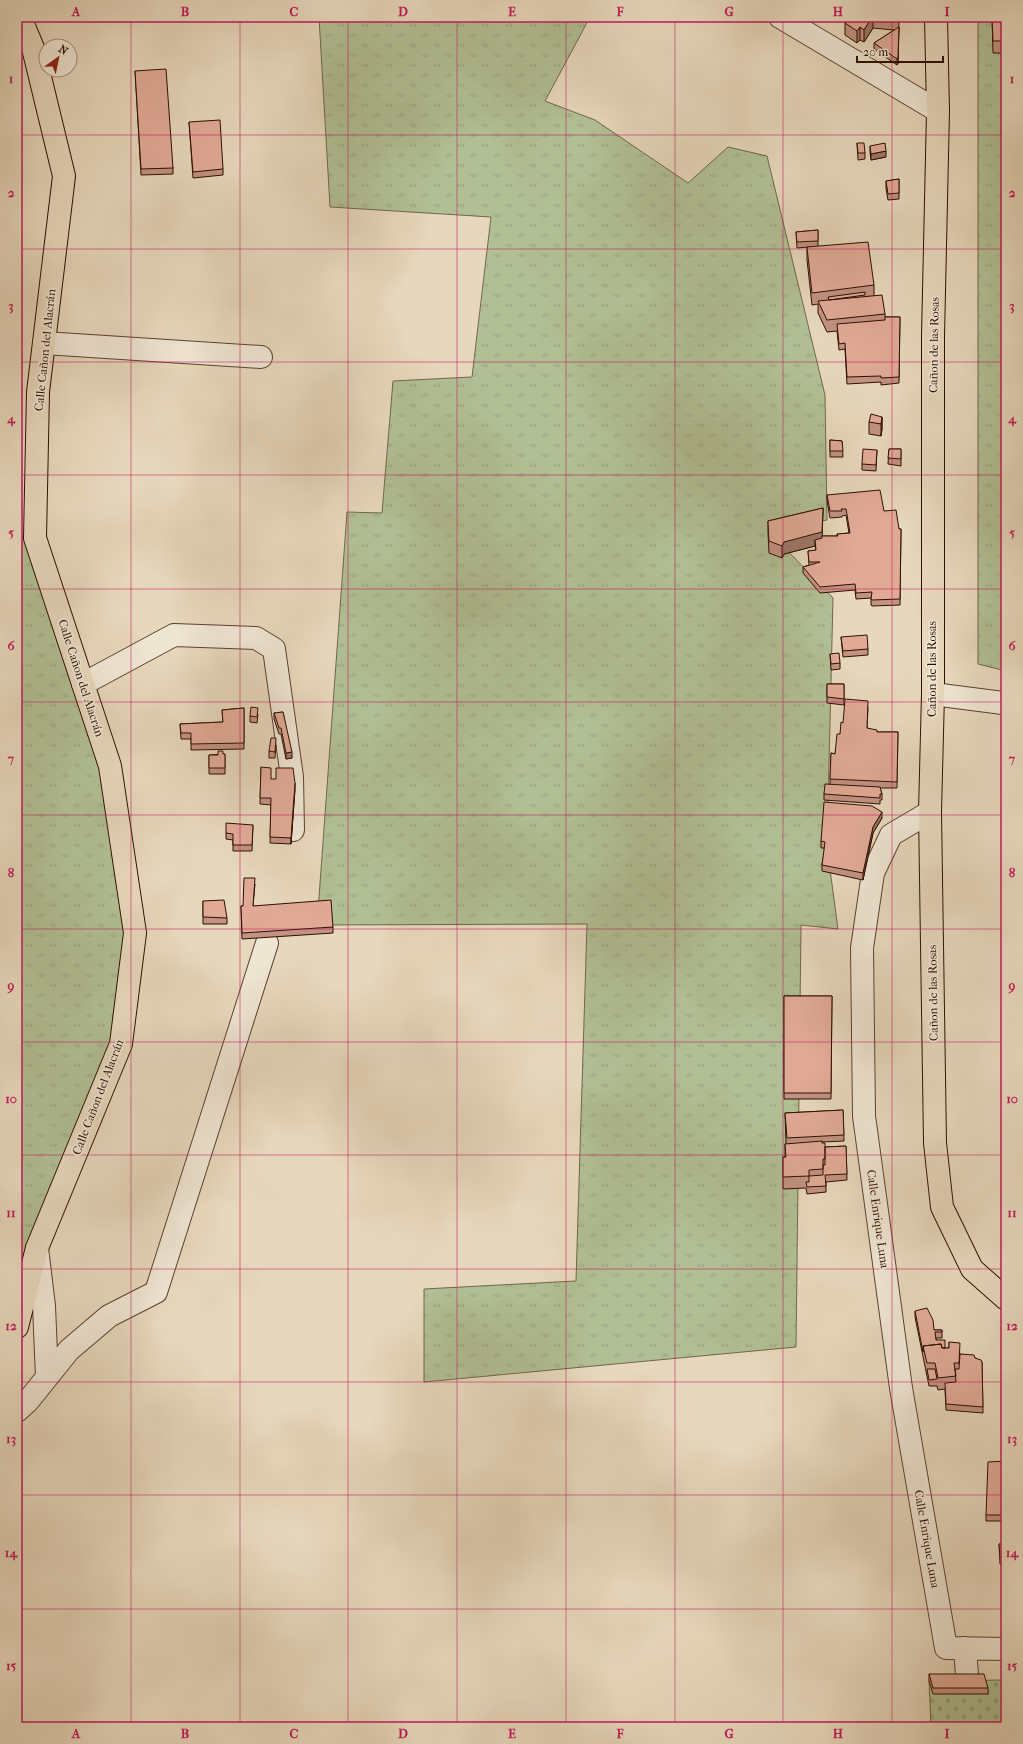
<svg xmlns="http://www.w3.org/2000/svg" width="1023" height="1744" viewBox="0 0 1023 1744" font-family="'IM FELL French Canon',serif">
<style>
.grass{fill:url(#grass-tufts);stroke:#70674a}
.cemetery{fill:url(#cemetery-stones);stroke:#70674a}
.lines{fill:none;stroke-linecap:round;stroke-linejoin:round}
.minor-casing{stroke:#5c412f;stroke-width:24}
.major-casing{stroke:#2e0f00;stroke-width:24}
.minor{stroke:#efe5d3;stroke-width:22}
.major{stroke:#e7d7bc;stroke-width:22}
.wall{fill:#c29282;stroke:#2e0f00}
.shaded-wall{fill:#9e776a;stroke:#2e0f00}
.building{fill:#e1aa97;stroke:#2e0f00}
.grid{fill:none;stroke:#c2185b;stroke-width:1;stroke-opacity:0.55}
.labels{text-anchor:middle;dominant-baseline:central;stroke-width:3.5;stroke-linejoin:round;paint-order:stroke}
.street-label{font-size:12px;fill:#2e0f00;stroke:#efe5d3}
.neatline{fill:none;stroke:#c2185b;stroke-width:1.5}
.grid-label{font-size:13px;text-anchor:middle;font-weight:bold;fill:#c2185b}
</style>
<defs>
<pattern id="grass-tufts" width="24" height="20" patternUnits="userSpaceOnUse"><rect width="24" height="20" fill="#b1bf94"/><path d="M3 7l-1-3M5 7V3M7 7l1-3M15 17l-1-3M17 17v-4M19 17l1-3" fill="none" stroke="#99a37e"/></pattern>
<pattern id="cemetery-stones" width="16" height="16" patternUnits="userSpaceOnUse"><rect width="16" height="16" fill="#b1bf94"/><path d="M2 7V4a2 2 0 0 1 4 0v3zM10 15v-3a2 2 0 0 1 4 0v3z" fill="#99a37e"/></pattern>
</defs>
<rect width="100%" height="100%" fill="#e7d7bc"/>
<filter id="stains"><feTurbulence type="fractalNoise" baseFrequency=".005" numOctaves="4"/><feColorMatrix values="0 0 0 0 .2 0 0 0 0 .09 0 0 0 0 .02 0 0 0 .5 -.17"/></filter>
<radialGradient id="worn" r=".72"><stop offset=".6" stop-color="#630" stop-opacity="0"/><stop offset="1" stop-color="#630" stop-opacity=".3"/></radialGradient>
<path class="grass" d="M319 17H590L545 101 595 120 688 183 728 147 767 156 825 395 827 520 783 527 785 548 833 598 827 847 838 929 801 925 796 1347 424 1382V1289L576 1281 587 924 317 925 347 512 382 513 393 381 472 377 491 217 330 207Z
M978 17H1006V671L978 664Z
M17 536 35 538 83 684 135 933 121 1044 17 1327Z"/>
<path class="cemetery" d="M1006 1680V1727H931L929 1681Z"/>
<g class="lines">
<g class="minor-casing">
<path id="minor" d="M780 17 938 111
M44 343 261 357
M83 684 174 635 256 638 274 649 292 777 293 830
M933 694 1003 703 1006 705
M930 812 891 835 873 873 862 948 864 1116 901 1388 946 1648 1006 1649
M37 1248 44 1306 47 1377
M17 1411 28 1401 69 1350 109 1316 156 1292 267 943
M965 1648 967 1675"/>
</g>
<g class="major-casing">
<path id="major" d="M936 17 938 111 933 336V694L930 812 935 1143 942 1207 972 1269 1006 1299
M17 1327 37 1248 121 1044 135 933 110 766 35 538 38 392 64 176 33 48 20 17"/>
</g>
<use href="#minor" class="minor"/>
<use href="#major" class="major"/>
</g>
<path class="wall" d="M848 17H899L898 64 897 65 874 49V43L894 30 873 28 864 42 860 40 857 43 845 35V23Z
M992 17H1006V53H993Z
M135 71 173 168V174L141 175Z
M189 122 223 169V175L193 178Z
M857 143 865 153V159L858 160Z
M870 146 886 157 871 160 870 152Z
M899 179V199L888 200 886 188V181Z
M818 230V246L874 285V296L885 314V317H900L899 383 881 385V382L847 384 845 349 839 350 837 331 827 332 818 313V304L812 305 807 260V247H809L797 248 796 232Z
M882 417V429L881 436 869 434V422Z
M830 440 842 441 843 457H830Z
M889 449H901V466L888 464Z
M877 450 876 471 862 470V464Z
M827 495 884 511 899 529H901L900 605 872 606 871 605V598L856 599 855 590 820 593 803 573V567L809 565 808 551 816 550 815 546 784 554 782 558 769 553 768 533V521L823 508 822 536H837V534L849 533 846 515 842 516V517L830 518 827 501Z
M841 637 868 649V655L843 657Z
M830 654 840 663V669L831 670Z
M827 684H844V705L827 703Z
M868 707 867 728 877 732H898L897 788H880L882 794V800H880V804L824 800V794L830 784 831 753 835 754 843 723Z
M244 708V749L191 750V739H181L180 724 223 722 222 710Z
M283 712 292 758 286 759 281 734H279L274 719V713Z
M258 714 257 723 250 722V716Z
M276 745 275 758H269V751Z
M225 754V774H209V755Z
M261 767 271 779 295 789 291 844 270 843 271 805 260 804Z
M882 818 873 833 863 880 822 871V865L825 848H821V841Z
M253 825 252 851H233V840L226 839V833Z
M255 884 253 906 333 927V933L242 939 241 906H243Z
M203 901 227 918V924H203Z
M784 996H832L831 1099H784Z
M1005 1080H1006V1091L1005 1086Z
M843 1110 844 1141 822 1142V1143L825 1147 846 1146 847 1180 826 1182V1192L807 1194 806 1188 783 1189V1157H785V1144L786 1143 785 1113Z
M915 1311 934 1330H942V1338H936V1340L945 1348H949V1342L960 1354 975 1358 982 1362 983 1413 946 1410 945 1389 938 1390 937 1386H929L915 1317Z
M1006 1461V1521H986V1515Z
M999 1544H1006V1564H1000Z
M929 1674 988 1688V1694H933L929 1681Z"/>
<path class="shaded-wall" d="M872 17H873V28L864 42V30Z
M860 27V40L857 43V31Z
M899 27 898 64 897 65V59Z
M886 151V157L871 160V154Z
M882 417V429L881 436V424Z
M823 508 822 544 815 540V546L784 554 782 558V546L784 542Z
M292 752V758L286 759V753Z
M295 783V789L291 844V838Z
M882 812V818L873 833 863 880V873L873 827Z"/>
<path class="building" d="M848 17H872L864 30 860 27 857 31 845 23Z
M887 17H899V18Z
M992 17H1006V41H993Z
M899 27 898 57 897 59 874 43Z
M166 69 173 168 141 169 135 71Z
M220 120 223 169 193 172 189 122Z
M857 143H864L865 153H858Z
M885 143 886 151 871 154 870 146Z
M899 179V193L888 194 886 181Z
M818 230V241L797 242 796 232Z
M868 242 874 285 812 293 807 247Z
M865 292V295L829 300 828 297Z
M882 295 885 314 827 320 818 301Z
M885 317H900L899 377 881 378V376L847 377 845 343 839 344 837 324 885 320Z
M871 414 882 417 881 424 869 422Z
M830 440 842 441 843 451H830Z
M863 449 877 450 876 465 862 464Z
M889 449H901V459L888 458Z
M880 490 884 511 896 510 899 529H901L900 599 872 600 871 599 872 592 856 593 855 584 820 587 803 567 820 562H809L808 551 816 550 815 540 822 538V536H838L837 534 850 533 846 509H841L842 511H830L827 495Z
M823 508 822 532 784 542 782 546 769 541 768 521Z
M867 635 868 649 843 651 841 637Z
M839 653 840 663 831 664 830 654Z
M827 684H844V699L827 697Z
M845 699 868 701 867 728 877 730V732H898L897 782 830 779 831 753 835 754 837 734H840L841 722 843 723Z
M251 707 258 708 257 717 250 716Z
M244 708V743L191 744V733H181L180 724 223 722 222 710Z
M283 712 292 752 286 753 281 728H279L274 713Z
M271 738H276L275 752 269 751Z
M218 751H223V754H225V768H209V755H218Z
M261 767 271 768V779H276V768H293L295 783 291 838 270 837 271 798H260Z
M825 784 880 787 882 794H880V798L824 794Z
M824 802 872 806 882 812 873 827 863 873 822 865 825 842 821 841Z
M226 823 253 825 252 845H233V834L226 833Z
M244 878H255L253 906 331 900 333 927 242 933 241 906H243Z
M224 900 227 918 203 917V901Z
M784 996H832L831 1093H784Z
M843 1110 844 1135 787 1138 785 1113Z
M822 1141V1143H825V1159H823V1169L809 1170V1176L783 1177V1157H786L785 1144Z
M846 1146 847 1174 825 1175 826 1186 807 1187 806 1182H809V1176L823 1175V1165H825V1147Z
M927 1308 933 1320 934 1330H942V1332H935L936 1340H945V1348H942L941 1344 923 1346V1352L915 1311Z
M949 1342 960 1343 959 1363H954L956 1376 938 1378 935 1363H927L923 1346 941 1344 942 1348H949Z
M960 1354 974 1355 975 1358 981 1360 982 1362 983 1407 946 1404 945 1383 956 1382 955 1369H959Z
M927 1369H935L937 1379 929 1380Z
M1006 1461V1515H986L988 1462Z
M999 1544H1006V1557H1000Z
M929 1674H984L988 1688H933Z"/>
<path class="grid" d="M131 17V1727M240 17V1727M348 17V1727M457 17V1727M566 17V1727M675 17V1727M783 17V1727M892 17V1727M17 135H1006M17 249H1006M17 362H1006M17 475H1006M17 589H1006M17 702H1006M17 815H1006M17 929H1006M17 1042H1006M17 1155H1006M17 1269H1006M17 1382H1006M17 1495H1006M17 1609H1006"/>
<g class="labels">
<g class="street-label">
<text transform="translate(934 345) rotate(-89)">Cañon de las Rosas</text>
<text transform="translate(45 350) rotate(-84)">Calle Cañon del Alacrán</text>
<text transform="translate(932 669) rotate(-90)">Cañon de las Rosas</text>
<text transform="translate(81 678) rotate(72)">Calle Cañon del Alacrán</text>
<text transform="translate(933 993) rotate(-91)">Cañon de las Rosas</text>
<text transform="translate(98 1097) rotate(-69)">Calle Cañon del Alacrán</text>
<text transform="translate(878 1219) rotate(82)">Calle Enrique Luna</text>
<text transform="translate(927 1539) rotate(80)">Calle Enrique Luna</text>
</g>
</g>
<rect width="1023" height="1744" fill="none" stroke="#e7d7bc" stroke-width="44"/>
<g transform="translate(58 58) rotate(33)"><circle r="19" fill="#efe5d3" stroke="#a28f7f"/>
<path d="M0-3L7 15L0 10L-7 15Z" fill="#8f2418"/>
<text y="-6" font-size="11" font-weight="bold" text-anchor="middle" fill="#2e0f00">N</text>
</g>
<path d="M857 56v6h86v-6" fill="none" stroke="#2e0f00" stroke-width="2"/>
<text x="863" y="56" font-size="12" fill="#2e0f00" stroke="#efe5d3" stroke-width="3" paint-order="stroke">20 m</text>
<rect x="22" y="22" width="979" height="1700" class="neatline"/>
<g class="grid-label">
<text x="76" y="16">A</text>
<text x="185" y="16">B</text>
<text x="294" y="16">C</text>
<text x="403" y="16">D</text>
<text x="512" y="16">E</text>
<text x="620" y="16">F</text>
<text x="729" y="16">G</text>
<text x="838" y="16">H</text>
<text x="947" y="16">I</text>
<text x="11" y="83">1</text>
<text x="1012" y="83">1</text>
<text x="11" y="197">2</text>
<text x="1012" y="197">2</text>
<text x="11" y="310">3</text>
<text x="1012" y="310">3</text>
<text x="11" y="423">4</text>
<text x="1012" y="423">4</text>
<text x="11" y="537">5</text>
<text x="1012" y="537">5</text>
<text x="11" y="650">6</text>
<text x="1012" y="650">6</text>
<text x="11" y="763">7</text>
<text x="1012" y="763">7</text>
<text x="11" y="877">8</text>
<text x="1012" y="877">8</text>
<text x="11" y="990">9</text>
<text x="1012" y="990">9</text>
<text x="11" y="1103">10</text>
<text x="1012" y="1103">10</text>
<text x="11" y="1217">11</text>
<text x="1012" y="1217">11</text>
<text x="11" y="1330">12</text>
<text x="1012" y="1330">12</text>
<text x="11" y="1443">13</text>
<text x="1012" y="1443">13</text>
<text x="11" y="1557">14</text>
<text x="1012" y="1557">14</text>
<text x="11" y="1670">15</text>
<text x="1012" y="1670">15</text>
<text x="76" y="1738">A</text>
<text x="185" y="1738">B</text>
<text x="294" y="1738">C</text>
<text x="403" y="1738">D</text>
<text x="512" y="1738">E</text>
<text x="620" y="1738">F</text>
<text x="729" y="1738">G</text>
<text x="838" y="1738">H</text>
<text x="947" y="1738">I</text>
</g>
<rect width="100%" height="100%" filter="url(#stains)"/>
<rect width="100%" height="100%" fill="url(#worn)"/>
</svg>
